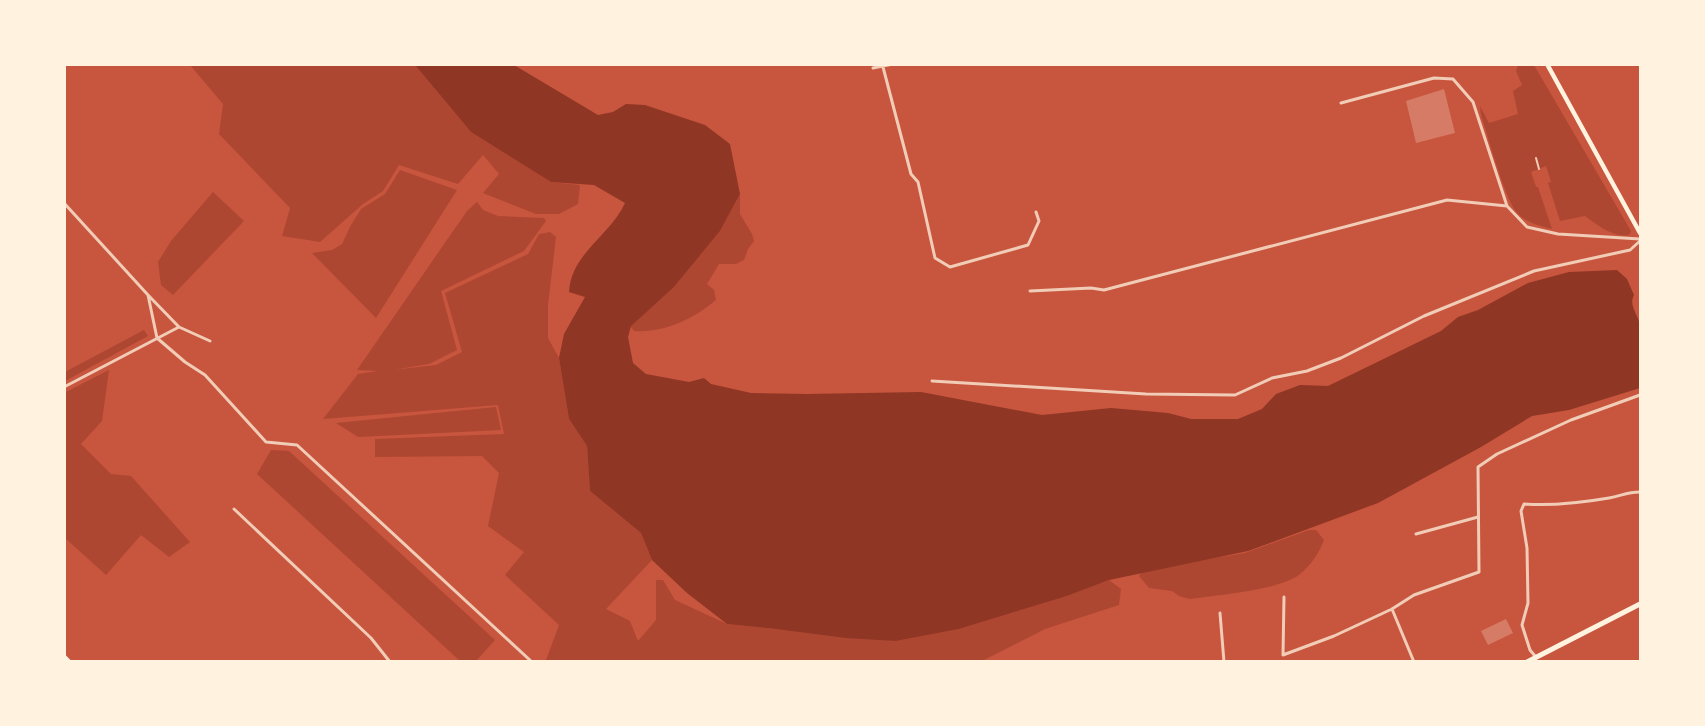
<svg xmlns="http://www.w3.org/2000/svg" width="1705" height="726" viewBox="0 0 1705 726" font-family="Overpass,sans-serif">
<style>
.green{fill:#ae4732}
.water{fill:#8f3625}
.building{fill:#d67c66}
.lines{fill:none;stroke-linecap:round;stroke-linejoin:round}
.pedestrian{stroke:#f1ccb7;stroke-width:2}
.minor{stroke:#f1ccb7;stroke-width:3}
.secondary{stroke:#fff3e0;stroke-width:4.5}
.primary{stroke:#fff3e0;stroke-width:5}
</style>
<rect width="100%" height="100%" fill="#c8553d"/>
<path class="green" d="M190 65H415L471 132 551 182 580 185 578 204 559 214H536L483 193 499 174 483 155 458 184 399 165 383 191 363 204 320 242 282 236 290 208 219 134 223 104Z
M1518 65H1534L1631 231 1629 235C1614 238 1597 225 1585 216L1560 221 1548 183 1551 182 1546 166 1531 172 1536 187H1538L1552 229C1540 226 1527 223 1518 214 1505 201 1488 136 1481 115L1480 106 1489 123 1518 114 1513 91 1522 85 1516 71Z
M400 170 457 190 376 318 312 253 332 250 342 244 351 225 361 209 385 194Z
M213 192 244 221 173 295 161 285 158 262 171 241Z
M740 194V214L752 234 754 241 748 249 744 260 736 264H719L707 284 714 290 716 300C693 319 665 333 634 331L630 326 674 287 720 231Z
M477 202 483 210 498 216 544 218 546 221 524 251 441 291 457 350 429 364 393 370 436 365 462 352 445 293 528 254 539 234 550 232 556 237 548 305V338L559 358 569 419 587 446 590 491 641 533 652 560 606 609 630 621 638 641 656 620V580H663L675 600 727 624 896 641 959 629 1067 596 1109 580 1121 589 1119 605 1045 629 982 661H547L546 660 559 625 505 575 524 552 488 526 499 473 482 456 375 457V439L504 434 498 405 323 419 358 374 378 371 357 370 467 211Z
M144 330 148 336 65 381V372Z
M109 370 102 421 81 444 111 474 131 476 190 542 169 557 141 535 106 575 65 538 64 393Z
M496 407 501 430 358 437 336 423Z
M271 450 289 451 495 640 476 661H460L257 474Z
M1309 530H1316L1324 540C1319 553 1311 565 1300 574 1281 590 1216 595 1190 599L1179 596 1172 591 1149 588 1139 576 1143 570 1245 553Z"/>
<path class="water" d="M415 65H514L598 115 613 112 626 104 645 105 705 125 730 144 740 194 720 231 674 287 631 326 628 337 633 363 646 374 689 382 704 378 711 384 751 393 807 394 921 392 1042 415 1111 408 1168 413 1191 419H1238L1262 409 1276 394 1300 385 1328 386 1441 331 1458 317 1478 310 1528 283 1569 272 1617 270 1627 279 1634 295C1628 306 1639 315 1640 326 1644 344 1641 369 1640 388L1569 410 1532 416 1481 447 1378 503 1248 551 1109 580 1067 596 959 629 896 641 846 638 776 629 727 624 687 593 652 560 641 533 590 491 587 446 569 419 559 358 564 334 585 297 569 292C571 253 611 235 625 203L594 185 551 182 471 132Z"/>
<path class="building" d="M1444 89 1455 133 1416 143 1406 101Z
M1506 619 1513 633 1488 645 1481 631Z"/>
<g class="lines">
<path class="pedestrian" d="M1536 158 1539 169"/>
<path class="minor" d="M883 67 911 174 918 182 935 258 950 267 1028 245 1039 221 1036 212
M873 68 893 64
M1341 103 1434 78 1453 79 1473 102 1507 206 1527 227 1558 234 1640 239
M64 203 148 295 157 338
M1030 291 1091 288 1104 290 1447 200 1507 206
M179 327 210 341
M157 338 185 362 205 375 266 442 297 445 532 662
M932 381 1146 394 1235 395 1272 378 1307 371 1341 358 1424 316 1534 271 1630 250 1640 241
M64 387 179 327 148 295
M234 509 371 638 390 662
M1416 534 1478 517
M1284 597 1283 655 1334 636 1392 609 1414 595 1479 572 1478 467 1497 454 1571 420 1640 395
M1392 609 1414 662
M1220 613 1224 662
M1535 656 1530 650 1522 625 1528 603 1527 548 1521 511 1524 504C1553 506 1580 503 1609 498 1621 496 1627 492 1640 492"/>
<path class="secondary" d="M1547 64 1640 233"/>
<path class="primary" d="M64 657 69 662
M1527 662 1640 604"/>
</g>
<rect width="1705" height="726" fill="none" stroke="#fff3e0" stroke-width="132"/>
</svg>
